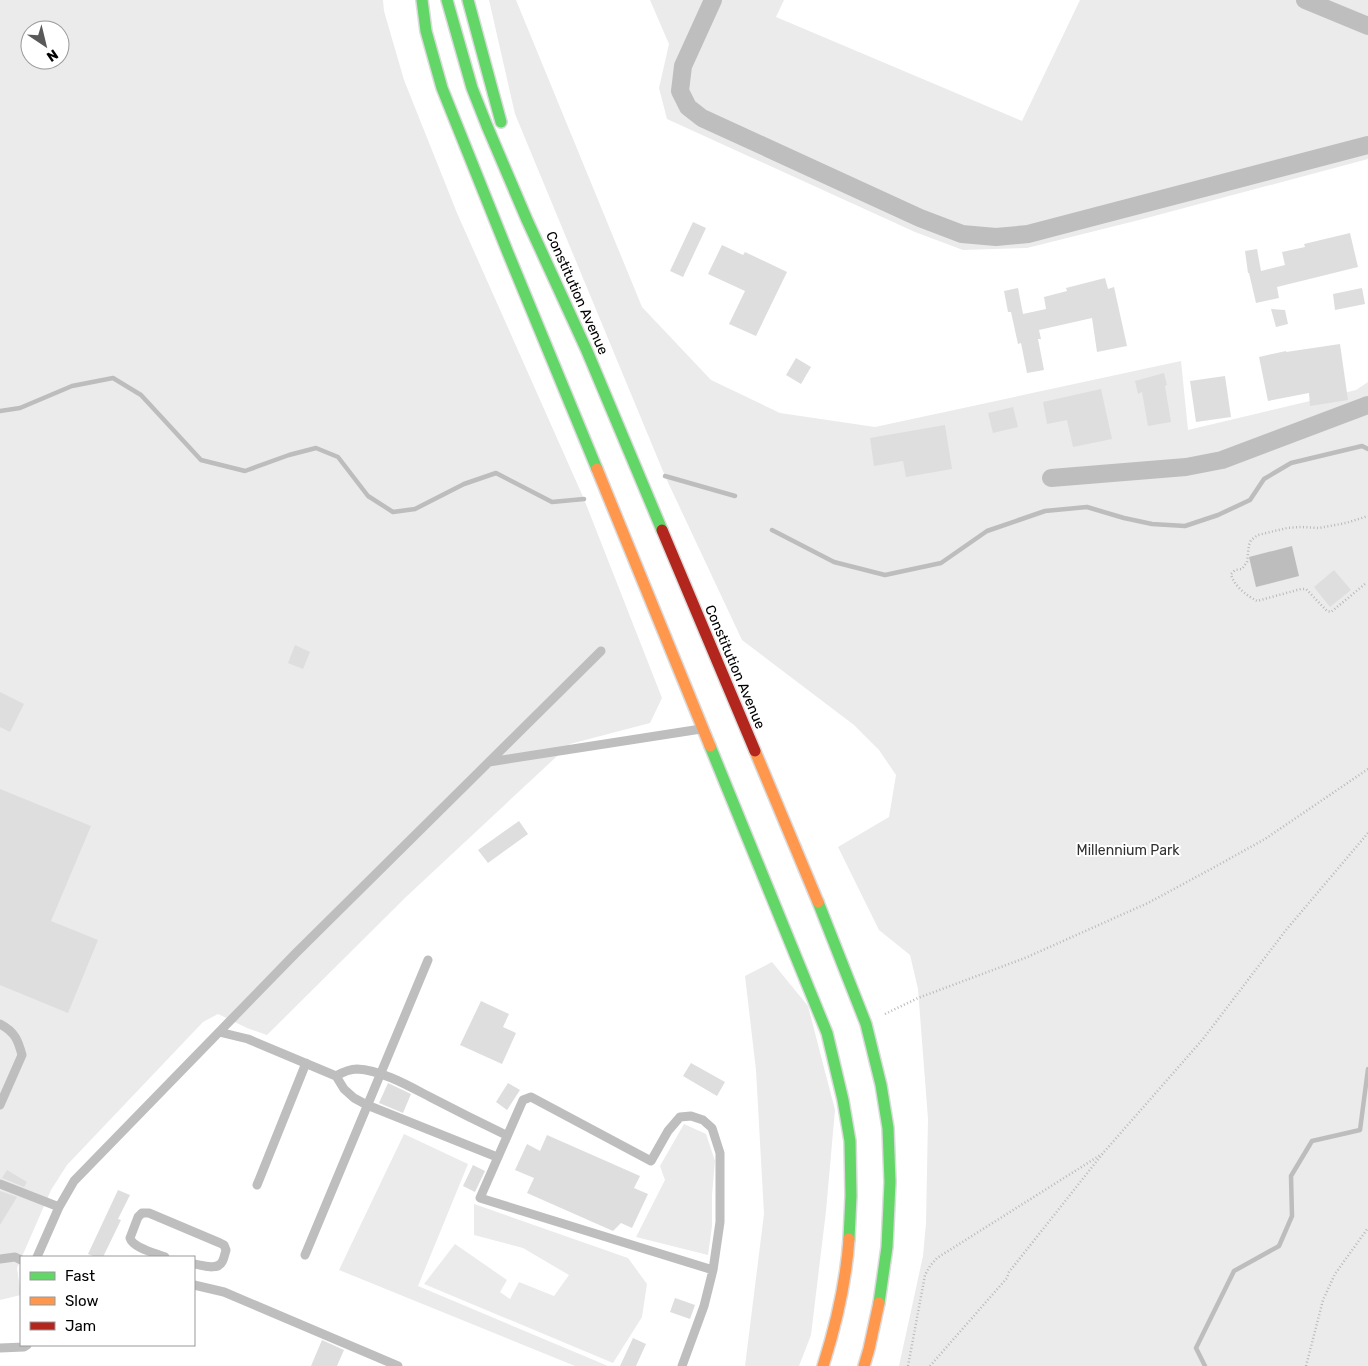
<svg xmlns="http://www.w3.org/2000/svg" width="1368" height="1366" viewBox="0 0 1368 1366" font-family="Rubik,sans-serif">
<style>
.green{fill:#ebebeb;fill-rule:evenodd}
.water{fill:#bdbdbd}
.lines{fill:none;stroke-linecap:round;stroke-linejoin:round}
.stream{stroke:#bdbdbd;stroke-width:4.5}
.building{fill:#dedede}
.fast-casing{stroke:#dbdbdb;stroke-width:14}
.slow-casing{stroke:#dbdbdb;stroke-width:14}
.jam-casing{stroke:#dbdbdb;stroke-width:14}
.path{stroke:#b9b9b9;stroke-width:2.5;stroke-dasharray:1 2.5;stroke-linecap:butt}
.lane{stroke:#bebebe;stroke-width:9}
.street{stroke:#bebebe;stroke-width:18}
.fast{stroke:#63d668;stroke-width:11}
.slow{stroke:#ff974d;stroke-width:11}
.jam{stroke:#b3261e;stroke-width:11}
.labels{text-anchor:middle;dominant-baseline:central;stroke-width:4;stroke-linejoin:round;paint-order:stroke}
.street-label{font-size:14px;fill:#000;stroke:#fff}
.park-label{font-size:14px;fill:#313131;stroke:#fff}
</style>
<rect width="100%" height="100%" fill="#fff"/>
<path class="green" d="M0 0H383L384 11 404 80 457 213 584 499 662 698 650 723 570 744 407 896 267 1035 247 1028 218 1014 203 1022 67 1165 51 1190 17 1268 21 1295 0 1300ZM30 30H60V60H30Z
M489 0H516L642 307 711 380 780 413 875 427 1181 361 1188 430 1356 390 1368 382V1366H899L923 1256 926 1223 928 1119 918 989 910 955 879 930 838 847 889 817 896 775 879 750 854 725 742 640 665 476 515 114Z
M650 0H784L776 17 1022 121 1080 0H1368V159L1143 219 1027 248 963 250 915 232 667 119 659 88 669 44Z
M772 962 808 1006 835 1110 826 1211 811 1335 799 1366H745L764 1214 756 1070 745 976Z
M684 1124 706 1134 715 1161 712 1195V1226L708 1255 636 1237 665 1180 660 1166Z
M404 1134 468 1164 418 1286 608 1366H575L339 1270Z
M474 1204 628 1258 647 1284 642 1317 613 1363 424 1284 455 1244 507 1280 500 1292 510 1299 519 1282 554 1296 569 1275 523 1248 474 1235Z"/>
<path class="water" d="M1292 546 1299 576 1256 587 1249 557Z"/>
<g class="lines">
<path class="stream" d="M0 411 20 408 72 386 113 378 141 395 201 460 245 471 289 455 316 448 338 457 368 496 393 512 415 509 464 484 496 473 552 502 584 499
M665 476 735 496
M772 530 834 562 885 575 941 563 987 531 1045 511 1087 507 1124 518 1152 524 1185 526 1218 515 1250 500 1264 479 1291 463 1362 446 1368 449
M1205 1366 1196 1348 1234 1271 1279 1246 1292 1216 1291 1176 1312 1141 1360 1130 1368 1069"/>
</g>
<path class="building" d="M693 222 706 228 683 277 670 271Z
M1350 233 1358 267 1277 287 1279 298 1256 303 1249 273H1248L1245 251 1257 249 1261 271 1285 265 1282 252 1305 247 1304 244Z
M722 245 743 255 745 252 787 272 756 336 729 324 745 291 708 274Z
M1105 278 1108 289 1114 287 1127 346 1097 352 1092 318 1039 330 1041 339H1038L1044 370 1027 373 1021 343 1018 344 1011 312H1008L1004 291 1018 288 1023 314 1046 309 1044 297 1067 291 1066 288Z
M1362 288 1365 304 1335 310 1333 294Z
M1271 309 1285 310 1288 324 1276 327Z
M1340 344 1348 400 1310 406 1309 393 1268 401 1259 357 1286 351V352Z
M796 358 811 367 801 384 786 375Z
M1164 373 1167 385 1165 386 1171 422 1148 426 1142 392 1138 394 1135 381Z
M1225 376 1231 417 1196 422 1190 381Z
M1101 389 1112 439 1073 447 1067 420 1047 424 1043 402Z
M1013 407 1018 427 993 433 988 413Z
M945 425 952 469 906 477 903 461 874 466 870 438Z
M1334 570 1351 590 1330 607 1314 587Z
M295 645 310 652 303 669 288 663Z
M0 692 24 704 10 732 0 727Z
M0 789 91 826 51 921 98 940 68 1013 0 985Z
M519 821 528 834 488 863 478 850Z
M481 1001 509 1014 503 1027 516 1033 502 1064 460 1045Z
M691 1063 725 1082 717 1096 683 1076Z
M388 1083 411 1094 403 1113 379 1103Z
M508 1083 520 1090 507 1110 496 1102Z
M547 1135 640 1176 634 1188 648 1194 632 1228 621 1223 613 1231 527 1193 534 1178 515 1170 527 1144 540 1151Z
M473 1165 485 1171 475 1192 463 1186Z
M7 1170 27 1182 24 1187 2 1178Z
M118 1190 130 1195 118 1219 121 1220 103 1257H96L88 1254Z
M0 1191 17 1197 0 1225Z
M675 1298 695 1305 690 1319 670 1312Z
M633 1338 646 1344 636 1366H620Z
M322 1340 344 1350 337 1366H311Z"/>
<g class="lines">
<g class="fast-casing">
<path id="fast" d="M422 0 426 31 442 88 508 253 597 469
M447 0 472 88 487 126 527 220 587 351 662 530
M468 0 501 122
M710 746 827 1033 843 1100 850 1141 851 1196 849 1239
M818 902 866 1024 881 1085 888 1128 890 1182 887 1247 879 1303"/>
</g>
<g class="slow-casing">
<path id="slow" d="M597 469 710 746
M755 751 818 902
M823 1366C836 1325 846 1283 849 1239
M864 1366 869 1349 879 1303"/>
</g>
<g class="jam-casing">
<path id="jam" d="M662 530 755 751"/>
</g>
<path class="path" d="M1365 584 1331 612 1327 611 1306 589H1301L1257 601C1247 596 1233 585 1231 574L1235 570 1242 569 1247 562 1249 545 1251 540 1258 535 1287 528 1301 527 1319 528 1346 523 1368 516
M885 1014 918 998 1025 958 1148 903 1211 869 1265 839 1368 769
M908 1366 925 1275 930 1266 937 1258 1102 1154
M930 1366 1007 1278 1009 1272 1104 1152 1203 1039 1286 930 1368 833
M1306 1366 1323 1300 1335 1274 1368 1228"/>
<path class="lane" d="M489 762 701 729
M0 1024C15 1032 18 1040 22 1055L0 1105
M219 1032 248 1039 336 1076 344 1089 354 1098 367 1105 497 1157
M336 1076C343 1072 349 1069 357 1069 381 1070 409 1086 430 1097 455 1110 481 1123 506 1135
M531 1097 651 1161 668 1131 680 1117 691 1116 703 1120 712 1128 720 1153V1222L713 1270 480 1198 523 1100Z
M0 1184 59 1207
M257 1185 306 1063
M305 1255 428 960
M37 1257 59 1207 74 1181 296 953 601 651
M165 1257C155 1253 133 1248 130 1238L138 1217 142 1213H149L220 1243 224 1245 226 1250C225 1253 224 1259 222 1262 217 1271 202 1265 194 1264
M0 1259 15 1257 21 1260
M194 1285 224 1292 398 1366
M0 1348 24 1347 27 1345
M682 1366 704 1306 713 1270"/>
<path class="street" d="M713 0 683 66 680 91 688 107 702 118 920 218 962 234 996 237 1028 234 1368 145
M1305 0 1368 26
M1051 478 1186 467 1222 460 1368 405"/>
<use href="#fast" class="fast"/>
<use href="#slow" class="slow"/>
<use href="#jam" class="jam"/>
</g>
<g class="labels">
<g class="street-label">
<text transform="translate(577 293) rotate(66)">Constitution Avenue</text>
<text transform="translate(735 667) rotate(67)">Constitution Avenue</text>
</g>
<g class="park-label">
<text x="1128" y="850">Millennium Park</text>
</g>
</g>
<rect x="20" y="1256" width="175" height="90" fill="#ffffff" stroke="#999999"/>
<rect x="30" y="1272" width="25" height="8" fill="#63d668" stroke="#999999"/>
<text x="65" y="1281" font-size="15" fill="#000000">Fast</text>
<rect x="30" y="1297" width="25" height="8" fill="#ff974d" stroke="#999999"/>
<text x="65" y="1306" font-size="15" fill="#000000">Slow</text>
<rect x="30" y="1322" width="25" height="8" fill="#b3261e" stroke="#999999"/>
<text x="65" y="1331" font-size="15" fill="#000000">Jam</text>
<g transform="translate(45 45) rotate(145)"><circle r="24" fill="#ffffff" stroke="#999999"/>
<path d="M0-4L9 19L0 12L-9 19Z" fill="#595959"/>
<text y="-8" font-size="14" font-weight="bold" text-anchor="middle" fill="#000000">N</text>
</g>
</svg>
